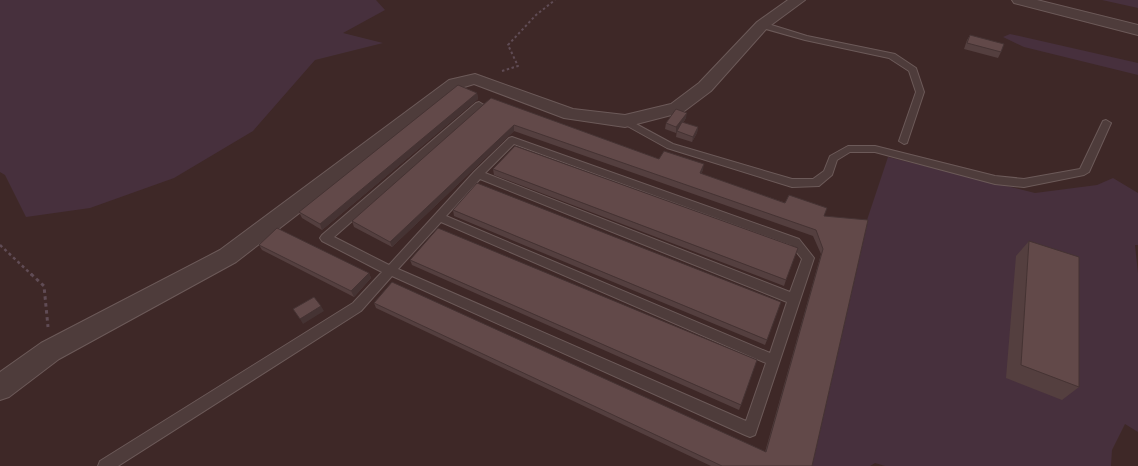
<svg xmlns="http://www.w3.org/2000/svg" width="1138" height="466" viewBox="0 0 1138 466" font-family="'Roboto Condensed',sans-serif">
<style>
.green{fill:#47303d}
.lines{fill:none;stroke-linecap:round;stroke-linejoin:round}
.lane-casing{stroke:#6c5a59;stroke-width:2}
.street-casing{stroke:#6c5a59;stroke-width:2}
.path-far2{stroke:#604c55;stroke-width:2;stroke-dasharray:2.5 2.5;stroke-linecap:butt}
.path-far1{stroke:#604c55;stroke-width:2.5;stroke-dasharray:3 3;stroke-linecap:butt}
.path{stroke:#604c55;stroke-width:3;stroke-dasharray:3.5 3.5;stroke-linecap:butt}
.lane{fill:#4e3c3b;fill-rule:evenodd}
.street{fill:#4e3c3b;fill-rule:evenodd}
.wall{fill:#543f3f}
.shaded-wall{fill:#453333}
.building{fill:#624949;stroke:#453333}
</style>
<rect width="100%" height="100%" fill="#3e2827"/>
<path class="green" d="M0 0H376L385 10 343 33 383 43 315 60 253 131 174 178 90 208 26 217 5 175 0 172Z
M1102 0H1138V8Z
M1010 34 1138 63V75L1024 47 1003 37Z
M888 157 1035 193 1097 185 1113 178 1138 193V245H1135L1138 273V432L1125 424 1112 450 1111 466H885L875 463 870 466H809L865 226Z"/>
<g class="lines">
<g class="lane-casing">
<path id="lane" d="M759 23H765L807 36 895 54 916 68 924 92 907 143 904 144 899 141 916 92 909 71 889 58 805 40 759 27Z
M479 102 484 105 482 107 334 237 389 265 474 172 509 138 512 137 799 239 814 258 755 435 750 437 745 435 392 276 361 311 118 466H98L100 461 353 303 382 272 322 241 320 238 322 235 476 103ZM514 144 791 245 802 259 790 292 485 173ZM480 179 787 302 770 353 446 216ZM441 222 766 363 746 421 398 269Z
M625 118 673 144 792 179H813L824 171 830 156 848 146H875L995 176 1024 179 1080 169 1103 121 1106 120 1111 123 1089 172 1084 175 1024 187 995 184 875 152H850L837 160 832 175 819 186 792 187 667 148 622 123V119Z"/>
</g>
<g class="street-casing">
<path id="street" d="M788 0H805L767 28 711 91 683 112 625 127 564 118 474 84 461 88 236 262 59 359 9 397 0 400V372L41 343 220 250 449 80 475 74 573 109 625 115 671 104 699 83 757 22Z
M1012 0H1037L1138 25V35L1014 3Z"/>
</g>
<path class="path-far2" d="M502 71 518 66 508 45 536 15 555 0"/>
<path class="path-far1" d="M0 245 32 275"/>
<path class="path" d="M31 274 44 286 48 327"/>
<use href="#lane" class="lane"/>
<use href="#street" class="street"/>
</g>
<path class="wall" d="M970 35 1001 52 998 58 964 49 967 40Z
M477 93 478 99 322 230 302 218 299 212Z
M491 98 659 159 703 170 701 174 824 216 868 220 812 466H711L376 308 374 303 765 452 821 254 813 236 514 131 392 247 354 227 352 221Z
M686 118 683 123 698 127 697 133 692 142 676 137 677 130 676 133 665 129 666 123Z
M493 169 786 280 784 286 494 175Z
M453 210 767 340 765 345 454 216Z
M1029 241 1079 387 1062 400 1006 378 1016 256Z
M259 245 369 273 371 278 354 297 262 250Z
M410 260 741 405 739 410 412 265Z"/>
<path class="shaded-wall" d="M477 93 478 99 322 230 320 224Z
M687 113 686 118 676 133V127Z
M514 125V131L392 247 390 242Z
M698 127 697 133 692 142 693 137Z
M704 164 703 170 698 179 700 173Z
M369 273 371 278 354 297 351 291Z
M321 306 324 311 303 324 300 319Z"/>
<path class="building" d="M970 35 1004 44 1001 52 967 43Z
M458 85 477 93 320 224 299 212Z
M491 98 659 159 664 151 704 164 700 173 785 203 789 195 827 208 824 216 868 220 812 466H722L374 303 392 282 766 452 823 249 816 230 514 125 390 242 352 221Z
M676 109 687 113 676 127 666 123Z
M682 122 698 127 693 137 677 131Z
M515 146 798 248 786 280 493 169Z
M477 183 781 302 767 340 453 210Z
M277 228 369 273 351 291 259 245Z
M438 228 757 360 741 405 410 260Z
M1029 241 1079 257V387L1021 365Z
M314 297 321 306 300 319 293 309Z"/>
</svg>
